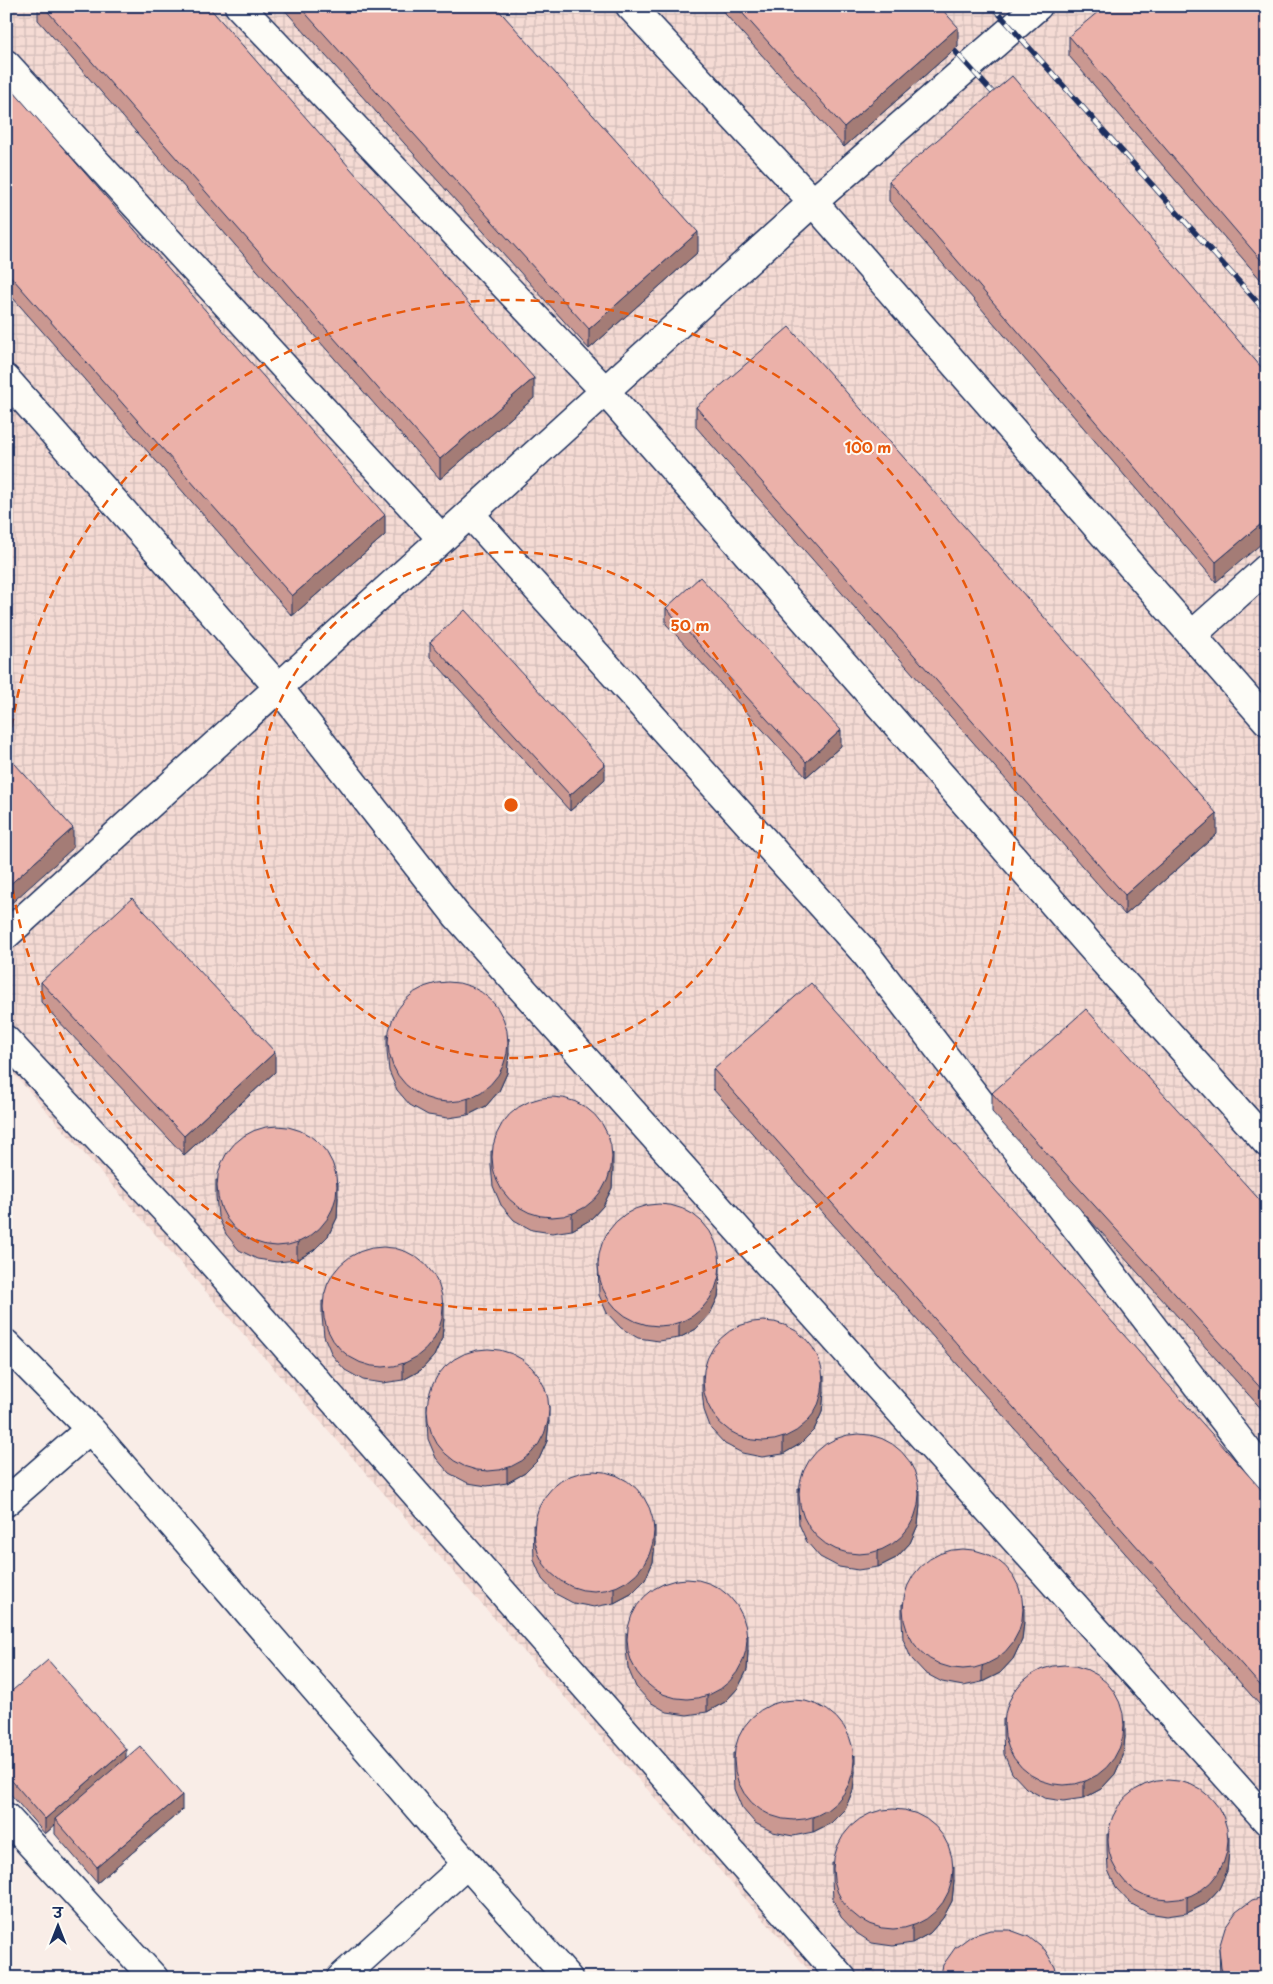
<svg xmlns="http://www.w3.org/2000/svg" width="1273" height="1984" viewBox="0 0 1273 1984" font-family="'Playpen Sans','Playpen Sans Deva',sans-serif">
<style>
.industrial{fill:url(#industrial-grid)}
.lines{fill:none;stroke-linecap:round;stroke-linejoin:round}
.minor-casing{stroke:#1b2f5e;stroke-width:31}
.minor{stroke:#fdfcf7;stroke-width:28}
.rail-casing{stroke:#1b2f5e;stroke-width:5.5}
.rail{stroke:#fdfcf7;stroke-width:4;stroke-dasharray:11;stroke-linecap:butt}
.wall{fill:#ca9891;stroke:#1b2f5e}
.shaded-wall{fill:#a47c76;stroke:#1b2f5e}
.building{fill:#ebb1a9;stroke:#1b2f5e}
.ring{fill:none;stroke:#e8590c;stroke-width:2.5;stroke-dasharray:9 6}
.centre{fill:#e8590c;stroke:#fdfcf7;stroke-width:2.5}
.ring-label{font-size:15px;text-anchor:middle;font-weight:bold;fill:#e8590c;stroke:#fdfcf7;stroke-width:4;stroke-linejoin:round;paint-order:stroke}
</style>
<defs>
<pattern id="industrial-grid" width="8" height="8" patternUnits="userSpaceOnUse" patternTransform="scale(1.25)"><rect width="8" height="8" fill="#f5dbd4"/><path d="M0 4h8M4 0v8" fill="none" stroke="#d1bcb8"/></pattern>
</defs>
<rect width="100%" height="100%" fill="#f9ede7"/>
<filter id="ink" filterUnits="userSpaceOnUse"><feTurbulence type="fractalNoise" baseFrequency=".02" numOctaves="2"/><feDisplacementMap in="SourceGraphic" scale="10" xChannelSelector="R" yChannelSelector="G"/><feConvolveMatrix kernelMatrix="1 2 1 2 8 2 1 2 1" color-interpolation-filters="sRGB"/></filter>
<g filter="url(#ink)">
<path class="industrial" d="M6 6H1267V1978H816L477 1599 6 1065Z"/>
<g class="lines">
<g class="minor-casing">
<path id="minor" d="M239 6 605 391 1108 966 1267 1143
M630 6 813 202 1267 721
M6 64 442 539
M6 379 279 688 457 916 1267 1821
M470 514 866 954 1267 1476
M1192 635 1267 568
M6 935 813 202 1038 6
M6 1040 181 1227 842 1978
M6 1344 90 1429
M6 1502 90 1429 467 1864
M6 1817 154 1978
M341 1978 467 1864 568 1978"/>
</g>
<use href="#minor" class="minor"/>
<g class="rail-casing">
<path id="rail" d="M992 6 1267 313
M944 39 1003 104"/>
</g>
<use href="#rail" class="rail"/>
</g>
<path class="wall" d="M38 6H208L534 398 440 479 38 20Z
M281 6H495L698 252 589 349Z
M718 6H939L958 46 844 147Z
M1267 18V287L1069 56V36Z
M6 83 385 535 292 616 6 290Z
M889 181 1267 374 1216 582 889 201Z
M696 407 1217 834 1125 915 696 427Z
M666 608 841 746 806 777 666 624Z
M430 642 605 779 570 811 430 657Z
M41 982 275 1072 184 1155 41 1002Z
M387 1035 509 1053 507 1073 499 1091 486 1106 468 1115 448 1118 428 1115 410 1105 397 1090 389 1071 387 1051Z
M713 1069 1267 1496V1713L713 1089Z
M992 1093 1267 1208V1415L992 1112Z
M491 1151 613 1168 612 1188 603 1206 590 1220 572 1230 552 1233 532 1230 514 1220 501 1205 493 1186 491 1166Z
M216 1180 338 1197 337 1218 328 1236 314 1250 297 1260 277 1262 257 1259 239 1250 226 1234 218 1216 216 1196Z
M598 1259 720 1276 718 1297 710 1314 696 1329 679 1338 659 1341 638 1338 621 1328 607 1313 599 1295Z
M322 1301 444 1318 442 1338 434 1356 421 1370 403 1380 383 1383 363 1380 345 1370 332 1355 324 1336 322 1316Z
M702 1375 824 1392 822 1412 814 1430 800 1444 783 1454 762 1457 742 1453 725 1444 711 1429 704 1410 702 1390Z
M427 1404 549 1421 547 1441 539 1459 525 1473 507 1483 487 1486 468 1483 449 1473 436 1458 428 1439 427 1419Z
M798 1488 920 1505 918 1525 910 1543 896 1558 878 1567 858 1570 839 1567 820 1557 807 1542 799 1524 798 1504Z
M533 1525 655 1542 653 1562 645 1580 631 1594 614 1603 594 1607 573 1603 556 1594 542 1579 534 1560Z
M902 1604 1024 1621 1022 1640 1013 1659 1000 1673 982 1682 963 1686 942 1682 925 1673 911 1658 903 1639 902 1619Z
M626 1633 748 1650 747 1670 738 1688 725 1702 707 1712 687 1715 667 1712 650 1702 636 1687 628 1668 626 1648Z
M6 1696 126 1758 182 1810 97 1883 55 1834V1825L45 1834 6 1789Z
M1003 1719 1125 1736 1123 1756 1115 1774 1101 1789 1084 1798 1063 1801 1044 1798 1026 1788 1012 1773 1004 1754 1003 1734Z
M733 1753 855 1771 853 1790 845 1809 831 1823 813 1832 793 1836 773 1832 755 1823 742 1808 734 1789 733 1768Z
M1107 1834 1229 1851 1227 1871 1219 1889 1205 1904 1187 1913 1167 1916 1148 1913 1130 1903 1116 1888 1108 1870 1107 1850Z
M832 1863 954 1881 952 1901 943 1918 930 1933 912 1943 893 1946 872 1943 855 1932 841 1917 833 1899 832 1879Z
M1219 1948 1267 1978H1220Z"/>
<path class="shaded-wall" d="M958 27V46L844 147V127Z
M698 232V252L589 349V329Z
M534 378V398L440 479V459Z
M385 515V535L292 616V596Z
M1267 519V539L1216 582V562Z
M841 730V746L806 777V762Z
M605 764V779L570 811V795Z
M1217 814V834L1125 915V895Z
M73 828V848L6 908V888Z
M509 1038V1053L507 1073 499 1091 486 1106 468 1115V1099Z
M275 1052V1072L184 1155V1136Z
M613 1153V1168L612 1188 603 1206 590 1220 572 1230V1215Z
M338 1182V1197L337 1218 328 1236 314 1250 297 1260V1244Z
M720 1261V1276L718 1297 710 1314 696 1329 679 1338V1323Z
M444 1303V1318L442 1338 434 1356 421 1370 403 1380V1365Z
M824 1376V1392L822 1412 814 1430 800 1444 783 1454V1438Z
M549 1406V1421L547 1441 539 1459 525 1473 507 1483V1468Z
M920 1490V1505L918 1525 910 1543 896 1558 878 1567V1552Z
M655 1526V1542L653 1562 645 1580 631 1594 614 1603V1588Z
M1024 1605V1621L1022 1640 1013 1659 1000 1673 982 1682V1667Z
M748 1635V1650L747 1670 738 1688 725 1702 707 1712V1696Z
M1125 1721V1736L1123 1756 1115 1774 1101 1789 1084 1798V1783Z
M126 1749V1765L55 1819V1825L45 1834V1819Z
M855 1755V1771L853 1790 845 1809 831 1823 813 1832V1817Z
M182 1795V1810L97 1883V1867Z
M1229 1836V1851L1227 1871 1219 1889 1205 1904 1187 1913V1898Z
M954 1866V1881L952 1901 943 1918 930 1933 912 1943V1927Z"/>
<path class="building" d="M43 6H208L534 378 440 459Z
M299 6H495L698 232 589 329Z
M736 6H939L958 27 844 127Z
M1105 6H1256L1267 18V267L1069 36Z
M1012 76 1267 374V519L1216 562 889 181Z
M6 83 385 515 292 596 6 271Z
M789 327 1217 814 1125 895 696 407Z
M700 577 841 730 806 762 666 608Z
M465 610 605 764 570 795 430 642Z
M6 754 73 828 6 888Z
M132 898 275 1052 184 1136 41 982Z
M388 1042a60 60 0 1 1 120 0a60 60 0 1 1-120 0Z
M811 983 1267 1496V1693L713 1069Z
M1086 1009 1267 1208V1395L992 1093Z
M492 1157a60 60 0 1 1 120 0a60 60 0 1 1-120 0Z
M217 1186a60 60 0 1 1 120 0a60 60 0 1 1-120 0Z
M598 1265a61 61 0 1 1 122 0a61 61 0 1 1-122 0Z
M323 1307a60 60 0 1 1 120 0a60 60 0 1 1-120 0Z
M703 1381a60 60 0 1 1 120 0a60 60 0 1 1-120 0Z
M427 1410a61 61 0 1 1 122 0a61 61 0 1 1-122 0Z
M799 1494a60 60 0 1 1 120 0a60 60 0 1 1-120 0Z
M534 1531a60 60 0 1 1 120 0a60 60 0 1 1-120 0Z
M903 1609a60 60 0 1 1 120 0a60 60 0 1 1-120 0Z
M627 1639a60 60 0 1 1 120 0a60 60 0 1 1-120 0Z
M48 1660 126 1749 45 1819 6 1774V1696Z
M1004 1725a60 60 0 1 1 120 0a60 60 0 1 1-120 0Z
M734 1760a60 60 0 1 1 120 0a60 60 0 1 1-120 0Z
M140 1746 182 1795 97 1867 55 1819Z
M1108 1840a60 60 0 1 1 120 0a60 60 0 1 1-120 0Z
M833 1869a60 60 0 1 1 120 0a60 60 0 1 1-120 0Z
M1267 1896V1978H1225L1221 1968 1219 1948 1225 1928 1236 1912 1252 1900Z
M990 1930H1010L1029 1937 1045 1950 1055 1967 1058 1978H940L943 1965 955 1948 971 1936Z"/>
</g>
<g class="ring">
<circle cx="511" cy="805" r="253"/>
<path d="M6 787A505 505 0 1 1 6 823"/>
</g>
<circle cx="511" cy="805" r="8" class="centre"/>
<g class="ring-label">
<text x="868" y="453">100 m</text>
<text x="690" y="631">50 m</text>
</g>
<rect width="1273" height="1984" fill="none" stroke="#fdfcf7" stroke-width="25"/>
<rect x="12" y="12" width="1248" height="1959" fill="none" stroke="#1b2f5e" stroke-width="2" filter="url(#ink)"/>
<g transform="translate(58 1926)" stroke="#fdfcf7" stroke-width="4" paint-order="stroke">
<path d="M0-4L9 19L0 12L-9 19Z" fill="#1b2f5e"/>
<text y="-8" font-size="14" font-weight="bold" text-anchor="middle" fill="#1b2f5e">उ</text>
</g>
</svg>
